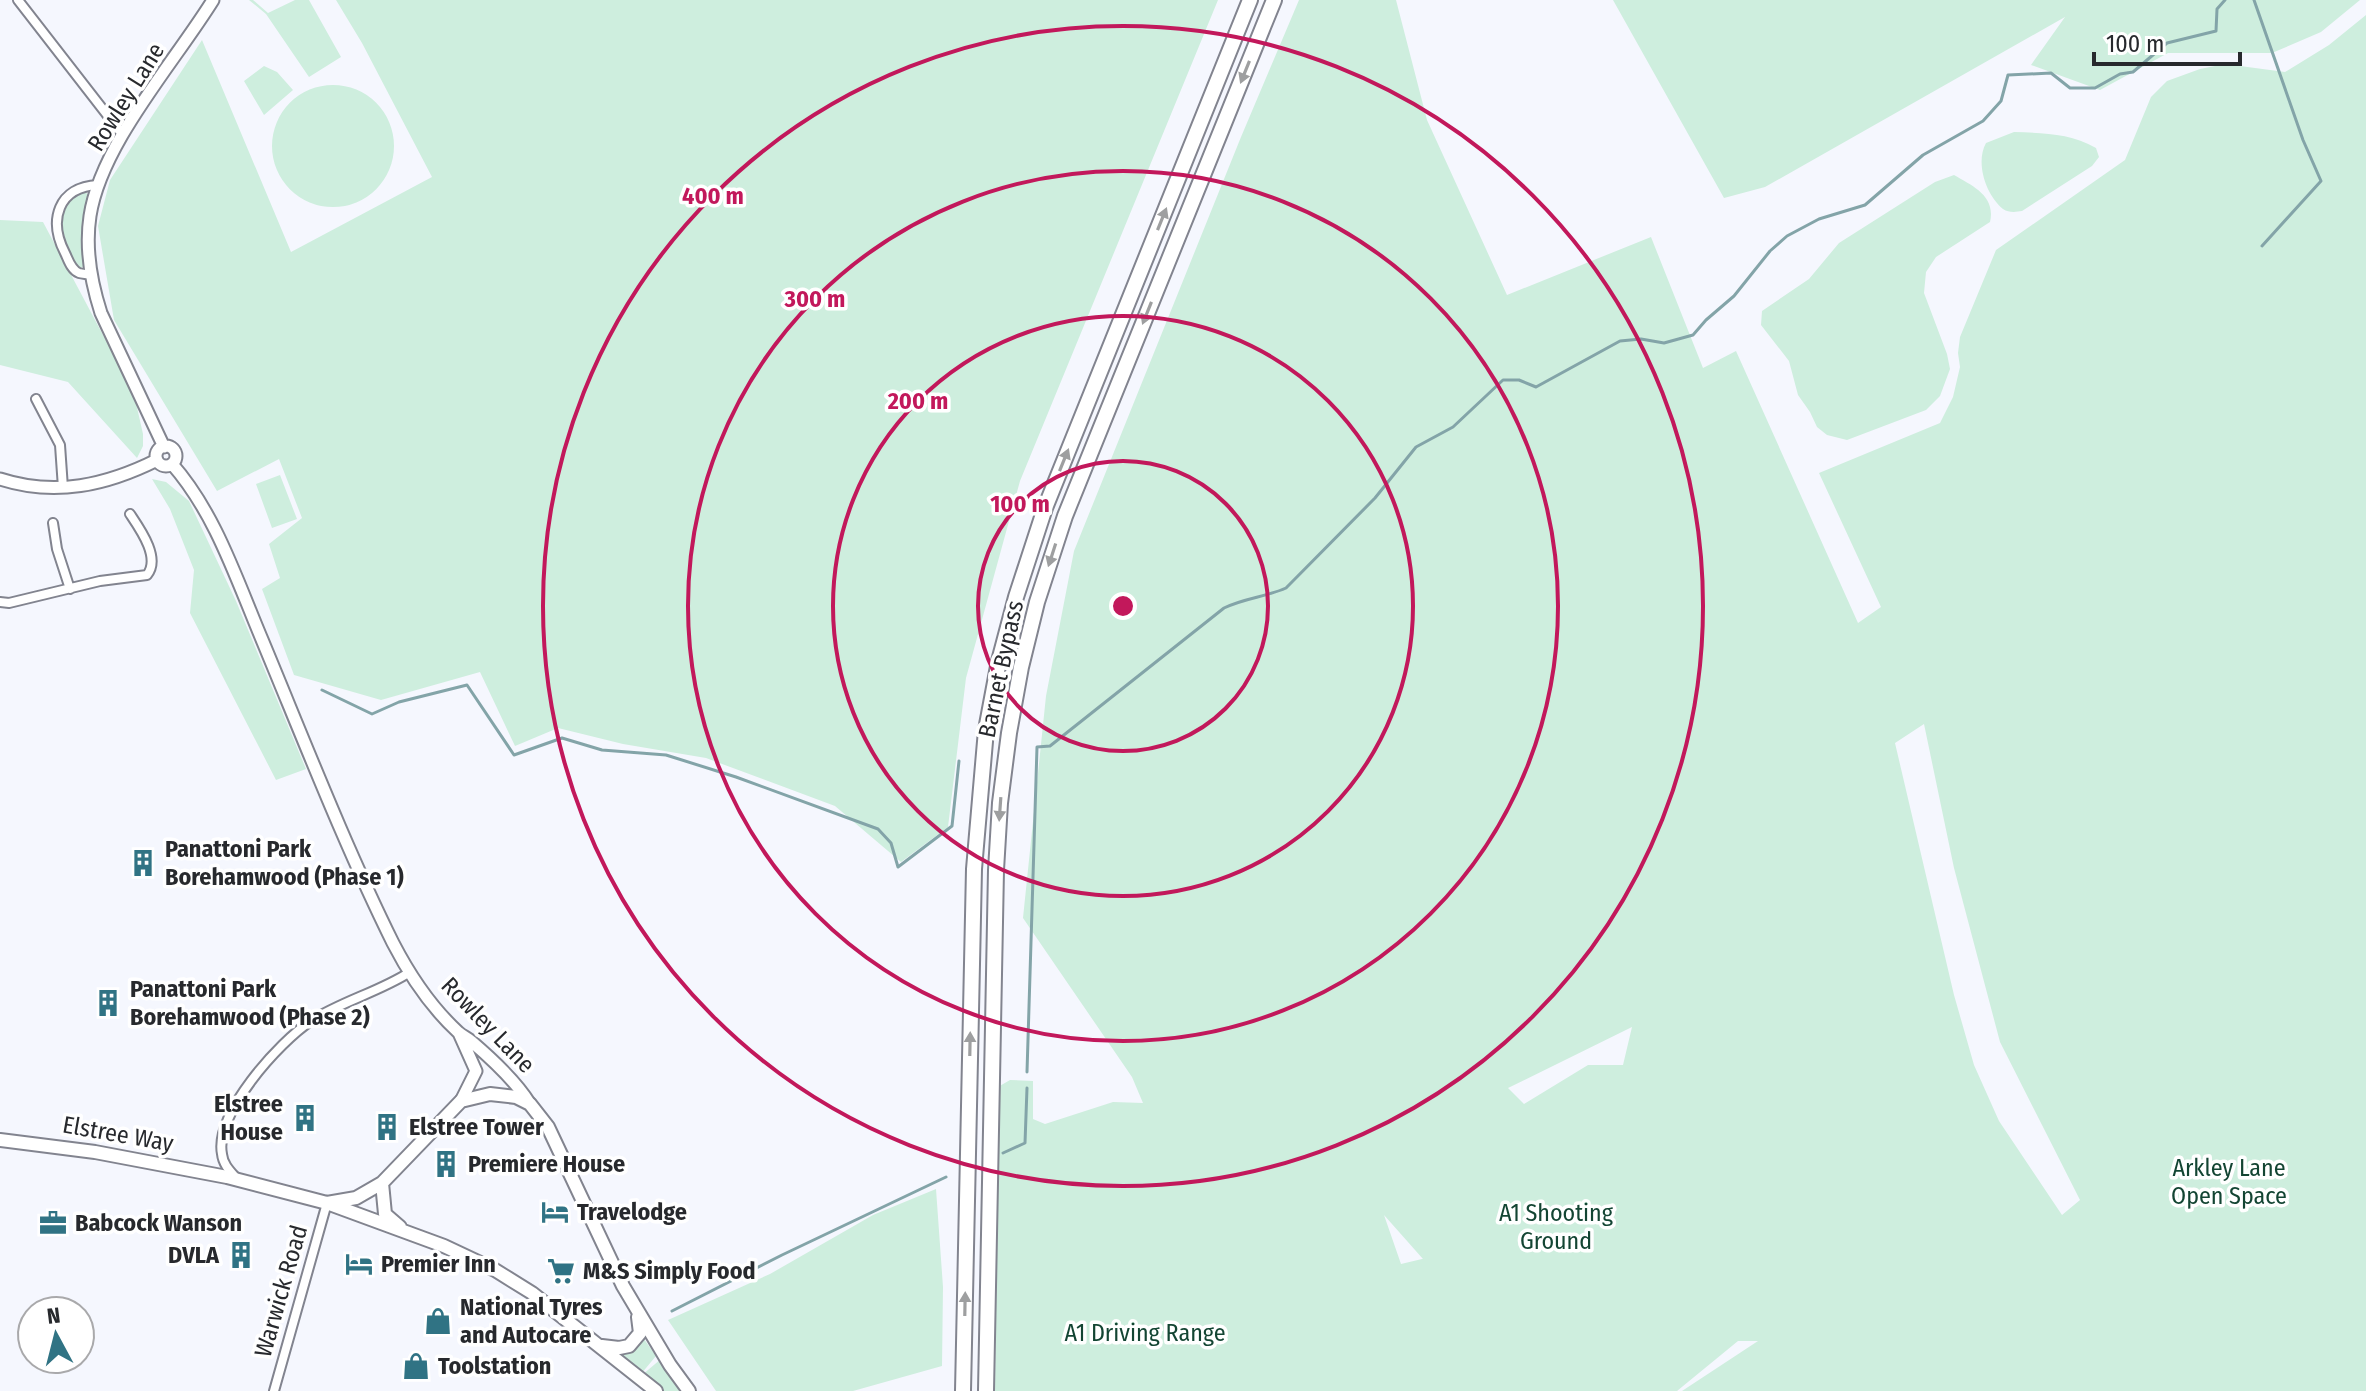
<svg xmlns="http://www.w3.org/2000/svg" width="2366" height="1391" viewBox="0 0 2366 1391" font-family="'Fira Sans Condensed',sans-serif">
<style>
.green{fill:#ceeede;fill-rule:evenodd}
.lines{fill:none;stroke-linecap:round;stroke-linejoin:round}
.stream{stroke:#83a4a8;stroke-width:3}
.street-casing{stroke:#82848f;stroke-width:12}
.secondary-casing{stroke:#82848f;stroke-width:15}
.primary-casing{stroke:#82848f;stroke-width:16}
.highway-casing{stroke:#82848f;stroke-width:18}
.street{stroke:#fff;stroke-width:8}
.secondary{stroke:#fff;stroke-width:11}
.primary{stroke:#fff;stroke-width:12}
.highway{stroke:#fff;stroke-width:14}
.oneway{fill:#9e9fa0}
.ring{fill:none;stroke:#c2185b;stroke-width:4}
.labels{text-anchor:middle;dominant-baseline:central;stroke-width:7;stroke-linejoin:round;paint-order:stroke}
.street-label{font-size:24px;fill:#27292d;stroke:#fff}
.poi-label{font-size:24px;font-weight:bold;fill:#27292d;stroke:#fff;text-anchor:start}
.park-label{font-size:24px;fill:#134533;stroke:#fff}
.centre{fill:#c2185b;stroke:#fff;stroke-width:4}
.ring-label{font-size:24px;text-anchor:middle;font-weight:bold;fill:#c2185b;stroke:#fff;stroke-width:7;stroke-linejoin:round;paint-order:stroke}
</style>
<rect width="100%" height="100%" fill="#f5f7fe"/>
<path class="green" d="M249 0H253L268 13 295 0H309L341 57 309 77 266 14Z
M336 0H1218L1020 481 966 678 948 827 901 862 835 806 706 758 623 744 558 728 515 746 480 672 381 700 294 675 262 589 280 578 269 544 302 518 279 459 217 491 114 320 98 226 110 180 202 40 291 252 432 177 362 43Z
M1299 0H1396L1427 120 1507 295 1651 237 1703 368 1736 351 1858 623 1881 607 1819 473 1940 423 1953 397 1960 367 1958 353 1960 337 1996 250 2125 160 2151 97 2167 81 2200 69 2225 64 2285 72 2329 45 2366 15V1391H1682L1758 1341H1738L1677 1391H995L998 1087 1010 1080 1033 1081V1119L1045 1124 1113 1102 1143 1103 1132 1077 1023 918 1046 696 1074 551 1241 137ZM1924 724 1954 868 2000 1042 2080 1200 2062 1215 1999 1121 1974 1065 1954 995 1895 743ZM1632 1027 1623 1065H1588L1524 1104 1508 1088ZM1384 1215 1423 1259H1422L1401 1264Z
M1613 0H2360L2321 32 2272 53H2168L2100 90 2031 65 2065 17 1765 187 1724 198Z
M264 66 277 72 293 90 264 115 244 81Z
M272 146a61 61 0 1 1 122 0a61 61 0 1 1-122 0Z
M2014 132C2044 133 2070 133 2096 148L2099 157 2092 166 2022 211C2016 212 2009 213 2003 209 1986 195 1975 163 1986 143Z
M1954 175C1973 186 1996 196 1990 222L1936 257 1926 272 1924 293 1947 354 1950 369 1940 396 1926 410 1847 440 1827 435 1817 427 1810 412 1798 395 1789 361 1761 325 1762 311 1809 279 1839 243 1935 182Z
M84 190 89 196 84 220 85 265 81 268C75 264 74 260 70 252 58 228 56 204 84 190Z
M0 220 43 222 120 367 136 403 143 434V446L137 458 68 382 0 365Z
M280 475 297 519 272 528 256 484Z
M152 479 166 482 189 501 236 601 306 769 276 780 190 613 194 570 170 509Z
M936 1189 943 1287 942 1366 853 1391H716L668 1320 770 1274 873 1215Z
M644 1339 656 1356 641 1374 619 1356 637 1347Z
M661 1359 683 1391H662L642 1375Z"/>
<g class="lines">
<path class="stream" d="M2254 0 2303 140 2321 181 2262 246
M322 690 372 714 399 702 467 685 514 755 562 738 602 750 666 755 736 777 878 829 891 843 898 867 952 826 959 761
M1027 1072 1037 747 1050 746 1224 608C1244 598 1266 597 1286 588L1375 498 1416 447 1453 427 1503 380H1519L1536 387 1620 341 1641 339 1664 343 1693 335 1706 320 1734 296 1770 251 1787 236 1819 219 1865 205 1923 155 1983 121 2001 101 2008 75 2051 73 2070 88H2095L2120 74 2133 72 2167 43 2216 31 2217 9 2225 0
M1003 1153 1025 1143 1027 1088
M672 1311 782 1255 946 1177"/>
<g class="street-casing">
<path id="street" d="M18 0 122 134
M91 275C87 274 83 274 79 273 71 270 68 259 65 253 48 220 58 187 98 185
M36 399 60 445 63 488
M53 523 57 549 70 589
M0 602 9 603 100 581 147 575C161 558 140 529 130 514
M238 1180C231 1172 223 1165 222 1154 214 1114 279 1042 311 1021 342 1001 379 992 410 972
M274 1391 327 1203"/>
</g>
<g class="secondary-casing">
<path id="secondary" d="M156 456a10 10 0 1 1 20 0a10 10 0 1 1-20 0Z
M164 447 101 313C91 282 85 249 90 216 101 144 174 63 213 0
M172 464C216 514 237 581 263 642 305 743 345 846 393 943 409 974 432 1008 458 1032 462 1036 468 1038 472 1042 493 1060 516 1081 530 1104
M0 479C55 497 107 485 157 460
M459 1033 476 1071 461 1101"/>
</g>
<g class="primary-casing">
<path id="primary" d="M0 1140 95 1152 227 1177 327 1203 444 1246 495 1270 532 1293 656 1391
M382 1183 385 1214 400 1227
M327 1203 356 1198 382 1183 461 1101 490 1094 516 1097 530 1104 548 1127 623 1286 670 1365 689 1391
M602 1346 619 1348 629 1346 640 1333 638 1317"/>
</g>
<g class="highway-casing">
<path id="highway" d="M963 1391 974 869 986 730 999 661 1016 597 1045 508 1250 0
M986 1391 996 870 1000 803 1009 733 1021 667 1037 602 1065 516 1274 0"/>
</g>
<use href="#street" class="street"/>
<use href="#secondary" class="secondary"/>
<use href="#primary" class="primary"/>
<use href="#highway" class="highway"/>
</g>
<defs><path id="oneway-solid" d="M-6-.8H1V-3.2L6.5 0L1 3.2V.8H-6Z" transform="scale(2)"/></defs>
<g class="oneway">
<use href="#oneway-solid" transform="translate(1245 72) rotate(112)"/>
<use href="#oneway-solid" transform="translate(1162 219) rotate(-68)"/>
<use href="#oneway-solid" transform="translate(1147 313) rotate(112)"/>
<use href="#oneway-solid" transform="translate(1064 460) rotate(-68)"/>
<use href="#oneway-solid" transform="translate(1052 555) rotate(108)"/>
<use href="#oneway-solid" transform="translate(1000 809) rotate(94)"/>
<use href="#oneway-solid" transform="translate(970 1044) rotate(-89)"/>
<use href="#oneway-solid" transform="translate(965 1304) rotate(-89)"/>
</g>
<g class="ring">
<circle cx="1123" cy="606" r="145"/>
<circle cx="1123" cy="606" r="290"/>
<circle cx="1123" cy="606" r="435"/>
<circle cx="1123" cy="606" r="580"/>
</g>
<defs>
<g id="building-bare" transform="scale(2.16)"><path d="M-4-6H4V6H1V3H-1V6H-4ZM-2.5-4.3h1.7v1.8h-1.7ZM.8-4.3h1.7v1.8H.8ZM-2.5-1h1.7V.8h-1.7ZM.8-1h1.7V.8H.8Z" fill="#307384" stroke="#fff" stroke-width="2.5" paint-order="stroke"/></g>
<g id="hotel-bare" transform="scale(2.16)"><path d="M-6-4.5h1.5V1H6V5H4.5V3h-9V5H-6ZM-4 0a1.8 1.8 0 1 1 3.6 0ZM.5 0V-2.5h3Q6-2.5 6 0Z" fill="#307384" stroke="#fff" stroke-width="2.5" paint-order="stroke"/></g>
<g id="office-bare" transform="scale(2.16)"><path d="M-6-3h4V-5.5h4V-3h4V5H-6ZM-1-4.5V-3h2v-1.5ZM-6 0V1H6V0Z" fill="#307384" stroke="#fff" stroke-width="2.5" paint-order="stroke"/></g>
<g id="supermarket-bare" transform="scale(2.16)"><path d="M-6-5.5h2.5l.6 2H6L4.5 2H-2.5L-4.4-4H-6ZM-1.5 3.2a1.3 1.3 0 1 0 .1 0ZM3 3.2a1.3 1.3 0 1 0 .1 0Z" fill="#307384" stroke="#fff" stroke-width="2.5" paint-order="stroke"/></g>
<g id="shop-bare" transform="scale(2.16)"><path d="M-5-2.5h2.3a2.7 3.5 0 0 1 5.4 0H5L5.5 6h-11ZM-1.5-2.5h3a1.5 2.3 0 0 0-3 0Z" fill="#307384" stroke="#fff" stroke-width="2.5" paint-order="stroke"/></g>
</defs>
<g fill-rule="evenodd">
<use href="#building-bare" x="143" y="863"/>
<use href="#building-bare" x="108" y="1003"/>
<use href="#building-bare" x="305" y="1118"/>
<use href="#building-bare" x="387" y="1127"/>
<use href="#building-bare" x="446" y="1164"/>
<use href="#hotel-bare" x="555" y="1212"/>
<use href="#office-bare" x="53" y="1223"/>
<use href="#building-bare" x="241" y="1255"/>
<use href="#hotel-bare" x="359" y="1264"/>
<use href="#supermarket-bare" x="561" y="1271"/>
<use href="#shop-bare" x="438" y="1321"/>
<use href="#shop-bare" x="416" y="1366"/>
</g>
<g class="labels">
<g class="street-label">
<text transform="translate(126 97) rotate(-58)">Rowley Lane</text>
<text transform="translate(1001 669) rotate(-78)">Barnet Bypass</text>
<text transform="translate(488 1025) rotate(46)">Rowley Lane</text>
<text transform="translate(118 1134) rotate(10)">Elstree Way</text>
<text transform="translate(281 1291) rotate(-74)">Warwick Road</text>
</g>
<g class="poi-label">
<text x="165" y="849">Panattoni Park<tspan x="165" dy="28">Borehamwood (Phase 1)</tspan></text>
<text x="130" y="989">Panattoni Park<tspan x="130" dy="28">Borehamwood (Phase 2)</tspan></text>
<text x="283" y="1104" text-anchor="end">Elstree<tspan x="283" dy="28">House</tspan></text>
<text x="409" y="1127">Elstree Tower</text>
<text x="468" y="1164">Premiere House</text>
<text x="577" y="1212">Travelodge</text>
<text x="75" y="1223">Babcock Wanson</text>
<text x="219" y="1255" text-anchor="end">DVLA</text>
<text x="381" y="1264">Premier Inn</text>
<text x="583" y="1271">M&amp;S Simply Food</text>
<text x="460" y="1307">National Tyres<tspan x="460" dy="28">and Autocare</tspan></text>
<text x="438" y="1366">Toolstation</text>
</g>
<g class="park-label">
<text x="2229" y="1168">Arkley Lane<tspan x="2229" dy="28">Open Space</tspan></text>
<text x="1556" y="1213">A1 Shooting<tspan x="1556" dy="28">Ground</tspan></text>
<text x="1145" y="1333">A1 Driving Range</text>
</g>
</g>
<circle cx="1123" cy="606" r="12" class="centre"/>
<g class="ring-label">
<text x="713" y="204">400 m</text>
<text x="815" y="307">300 m</text>
<text x="918" y="409">200 m</text>
<text x="1020" y="512">100 m</text>
</g>
<g transform="translate(56 1335) rotate(353)"><circle r="38" fill="#ffffff" stroke="#a9a9ab" stroke-width="2"/>
<path d="M0-6L14 30L0 20L-14 30Z" fill="#307384"/>
<text y="-12" font-size="22" font-weight="bold" text-anchor="middle" fill="#27292d">N</text>
</g>
<path d="M2094 52v12h146v-12" fill="none" stroke="#27292d" stroke-width="4"/>
<text x="2106" y="52" font-size="24" fill="#27292d" stroke="#ffffff" stroke-width="6" paint-order="stroke">100 m</text>
</svg>
